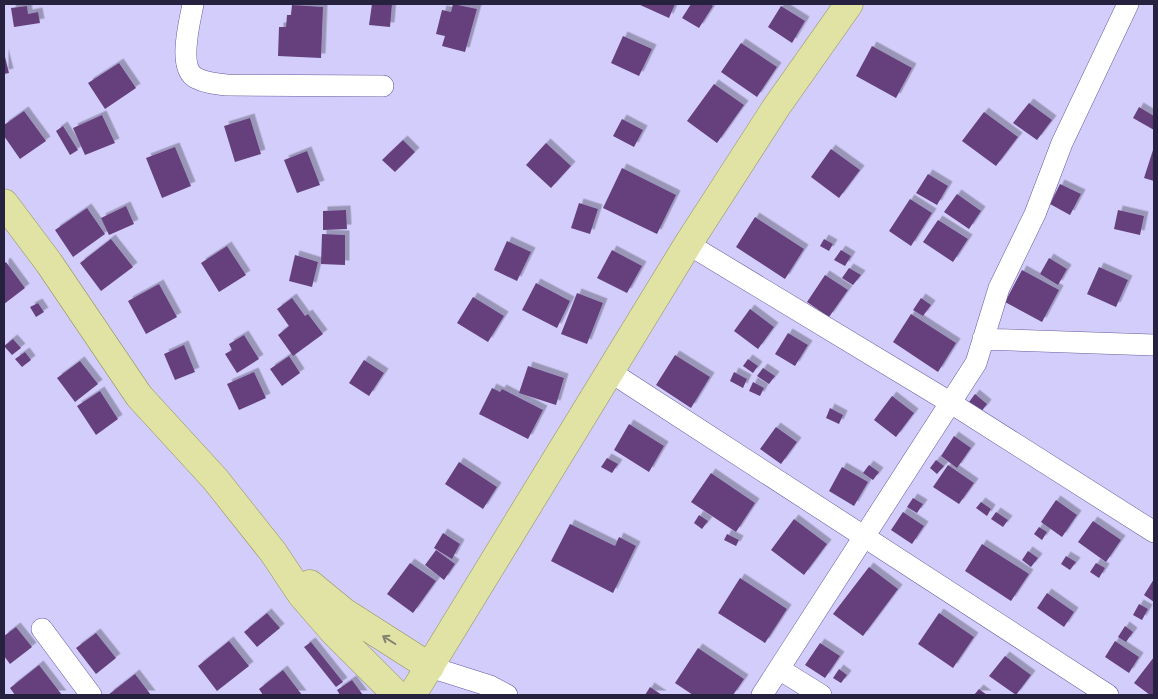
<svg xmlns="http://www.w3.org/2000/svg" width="1158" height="699" viewBox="0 0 1158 699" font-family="'Varela Round',sans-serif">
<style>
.building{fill:#65407d;filter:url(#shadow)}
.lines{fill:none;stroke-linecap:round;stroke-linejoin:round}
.minor-casing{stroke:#675b9f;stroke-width:22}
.major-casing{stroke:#929359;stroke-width:29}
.minor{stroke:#fff;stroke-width:21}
.major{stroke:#e0e3a4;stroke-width:28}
.oneway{stroke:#838271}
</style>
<defs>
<filter id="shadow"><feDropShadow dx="4.5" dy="-4.5" stdDeviation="0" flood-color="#0004"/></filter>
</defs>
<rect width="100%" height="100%" fill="#d2cdfb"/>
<path class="building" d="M372 4H392L390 27 369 25Z
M453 4 477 9 465 52 442 46 445 36 436 34 442 10 451 12Z
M638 4H675L669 18Z
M691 4H710L713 6 699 28 682 18Z
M292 5 323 7 321 58 278 56 279 27H286L287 15H291Z
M27 6 28 14 38 12 40 23 14 27 11 8Z
M781 6 805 21 792 43 768 27Z
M623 36 652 49 639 76 611 63Z
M741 43 777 67 757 97 721 72Z
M872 46 912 68 896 98 856 76Z
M4 53 9 73 4 74Z
M119 63 136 88 105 109 88 83Z
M714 84 744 105 717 143 687 121Z
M1029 103 1052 120 1037 140 1013 123Z
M1139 107 1154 116V130L1133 118Z
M24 111 46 141 20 159 4 136V125Z
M984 112 1018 137 996 166 962 141Z
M102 115 115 143 85 155 73 128Z
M250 118 261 154 235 162 224 126Z
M622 119 643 130 634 147 613 136Z
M63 126 78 150 70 155 56 131Z
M403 140 415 152 395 172 382 160Z
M546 143 571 166 551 188 526 165Z
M175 147 191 186 162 198 146 158Z
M831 149 860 170 839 198 811 177Z
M1153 150 1154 151V181L1144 178Z
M307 151 320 185 297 193 284 160Z
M622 168 676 195 657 234 603 208Z
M928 174 948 186 937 205 916 193Z
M1060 184 1081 194 1070 215 1050 204Z
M957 194 981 211 969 229 944 212Z
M910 199 932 213 911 246 889 231Z
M579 203 598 209 590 234 571 228Z
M126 206 134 224 109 235 101 218Z
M87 208 105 234 73 257 55 230Z
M346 210 347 229 323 230V211Z
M1118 210 1144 216 1140 235 1114 229Z
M755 217 804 249 785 279 736 247Z
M938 220 968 239 953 262 923 242Z
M322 234 345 235V265L321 264Z
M111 239 133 267 101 291 80 263Z
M824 239 833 244 829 251 820 246Z
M507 241 531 252 517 281 494 270Z
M227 246 246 275 219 292 201 263Z
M612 250 642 266 627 293 597 278Z
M841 250 851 256 845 266 834 260Z
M295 255 318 262 312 287 289 281Z
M1049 258 1067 269 1058 285 1040 274Z
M6 262 25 288 4 304V264Z
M1099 267 1128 280 1116 307 1087 294Z
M849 268 861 275 853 285 842 278Z
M1022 270 1059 290 1042 322 1005 302Z
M825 275 848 290 829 317 807 302Z
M536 283 570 301 557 328 522 310Z
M159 284 177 317 146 334 128 301Z
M577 293 603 303 587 344 561 334Z
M473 297 504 316 488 342 457 323Z
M292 298 305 316 308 314 323 334 293 356 278 335 289 326 277 309Z
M921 298 931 305 923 316 913 310Z
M38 303 44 312 36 317 30 307Z
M750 309 774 327 758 349 734 331Z
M911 314 956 343 938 372 893 342Z
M788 333 808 345 795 366 775 354Z
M244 335 259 359 237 373 225 354 232 350 229 344Z
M13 339 21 348 12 355 4 346Z
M184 345 195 372 175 380 164 354Z
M25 352 31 360 22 367 15 359Z
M675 355 710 377 691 408 656 385Z
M289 356 300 373 282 386 270 369Z
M748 359 758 366 753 373 743 366Z
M364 360 384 373 369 396 349 383Z
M80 361 98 384 75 402 57 378Z
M528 366 564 378 556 405 519 393Z
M763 368 775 376 769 384 757 376Z
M254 372 266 398 239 410 227 384Z
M734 372 747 379 743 388 730 381Z
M753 382 764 388 760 396 749 391Z
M492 388 500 392 502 389 543 410 528 439 479 414Z
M100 391 118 419 96 435 77 406Z
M975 394 987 404 981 412 969 402Z
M892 396 914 413 896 437 874 420Z
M830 408 843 415 839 424 826 418Z
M629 424 664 446 649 472 614 450Z
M776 427 797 442 781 464 760 449Z
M954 436 971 448 957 468 941 456Z
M607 458 618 464 612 473 601 467Z
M936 460 944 466 937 474 930 468Z
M459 462 497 487 483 509 445 484Z
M869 465 879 472 873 480 863 473Z
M948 465 974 483 959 504 933 487Z
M842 467 868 482 854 506 829 491Z
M711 473 755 503 736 532 691 502Z
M913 498 923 504 917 513 907 507Z
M1056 500 1077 515 1062 537 1041 522Z
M981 502 991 509 987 516 976 508Z
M903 512 924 526 912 544 891 530Z
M996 512 1008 520 1003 527 991 519Z
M699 515 708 521 702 529 694 523Z
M794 519 827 544 804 575 771 550Z
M1093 521 1121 540 1106 562 1078 542Z
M570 524 615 546 619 537 636 546 613 593 551 561Z
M1039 527 1047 532 1042 540 1034 534Z
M443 533 460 544 452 559 434 548Z
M727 534 739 540 736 546 724 540Z
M982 544 1029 574 1011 601 965 571Z
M436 550 455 564 444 580 425 565Z
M1028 551 1038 558 1031 567 1022 560Z
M1066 556 1076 562 1070 570 1061 564Z
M410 563 436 581 413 613 387 594Z
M1096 563 1105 568 1099 578 1090 572Z
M869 567 898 589 863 636 833 614Z
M740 578 787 609 765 643 718 613Z
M1154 579V602L1144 595Z
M1047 593 1074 612 1064 627 1037 608Z
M1139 604 1148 609 1142 620 1133 615Z
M267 613 280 628 257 647 244 632Z
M939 613 974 637 953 668 918 644Z
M1125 626 1133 632 1126 642 1118 637Z
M16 627 32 647 10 664 4 656V636Z
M96 633 116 658 96 674 76 648Z
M229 641 249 666 217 691 198 666Z
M1115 641 1139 657 1129 673 1105 657Z
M311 642 343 682 336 687 304 647Z
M820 643 840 656 825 678 805 665Z
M698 648 744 679 733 695H693L675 683Z
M1005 656 1031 675 1016 695 989 676Z
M1154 657V695H1150L1134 683Z
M39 665 62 695H15L10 688Z
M839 669 847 675 841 683 833 678Z
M283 670 302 695H263L259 689Z
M135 674 151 695H108Z
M352 680 363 695H340L337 690Z
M650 687 662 695H645Z
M979 689 987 695H974Z"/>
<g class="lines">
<g class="minor-casing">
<path id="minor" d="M193 4C190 21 177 68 196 78 206 83 216 84 227 85L383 86
M688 244 951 403 1154 532
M983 339 1154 345
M609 371 1108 695
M42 629 91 695
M430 667 490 686 507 695
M779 669 821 695
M762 695 976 363 999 288 1035 214 1062 143 1128 4"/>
</g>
<g class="major-casing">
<path id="major" d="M4 203 49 263 139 396 215 479 273 552 301 594 334 632 397 695
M310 584 344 612 430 667
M412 695 688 244 777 106 849 4"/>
</g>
<use href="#minor" class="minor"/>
<use href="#major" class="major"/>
</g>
<defs><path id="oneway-shaft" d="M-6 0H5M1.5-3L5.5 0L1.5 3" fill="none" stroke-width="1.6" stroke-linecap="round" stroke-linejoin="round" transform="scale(1.25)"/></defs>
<use class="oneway" href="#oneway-shaft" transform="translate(389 640) rotate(-148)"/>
<rect width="1158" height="699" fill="none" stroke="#26213e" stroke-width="10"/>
</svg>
